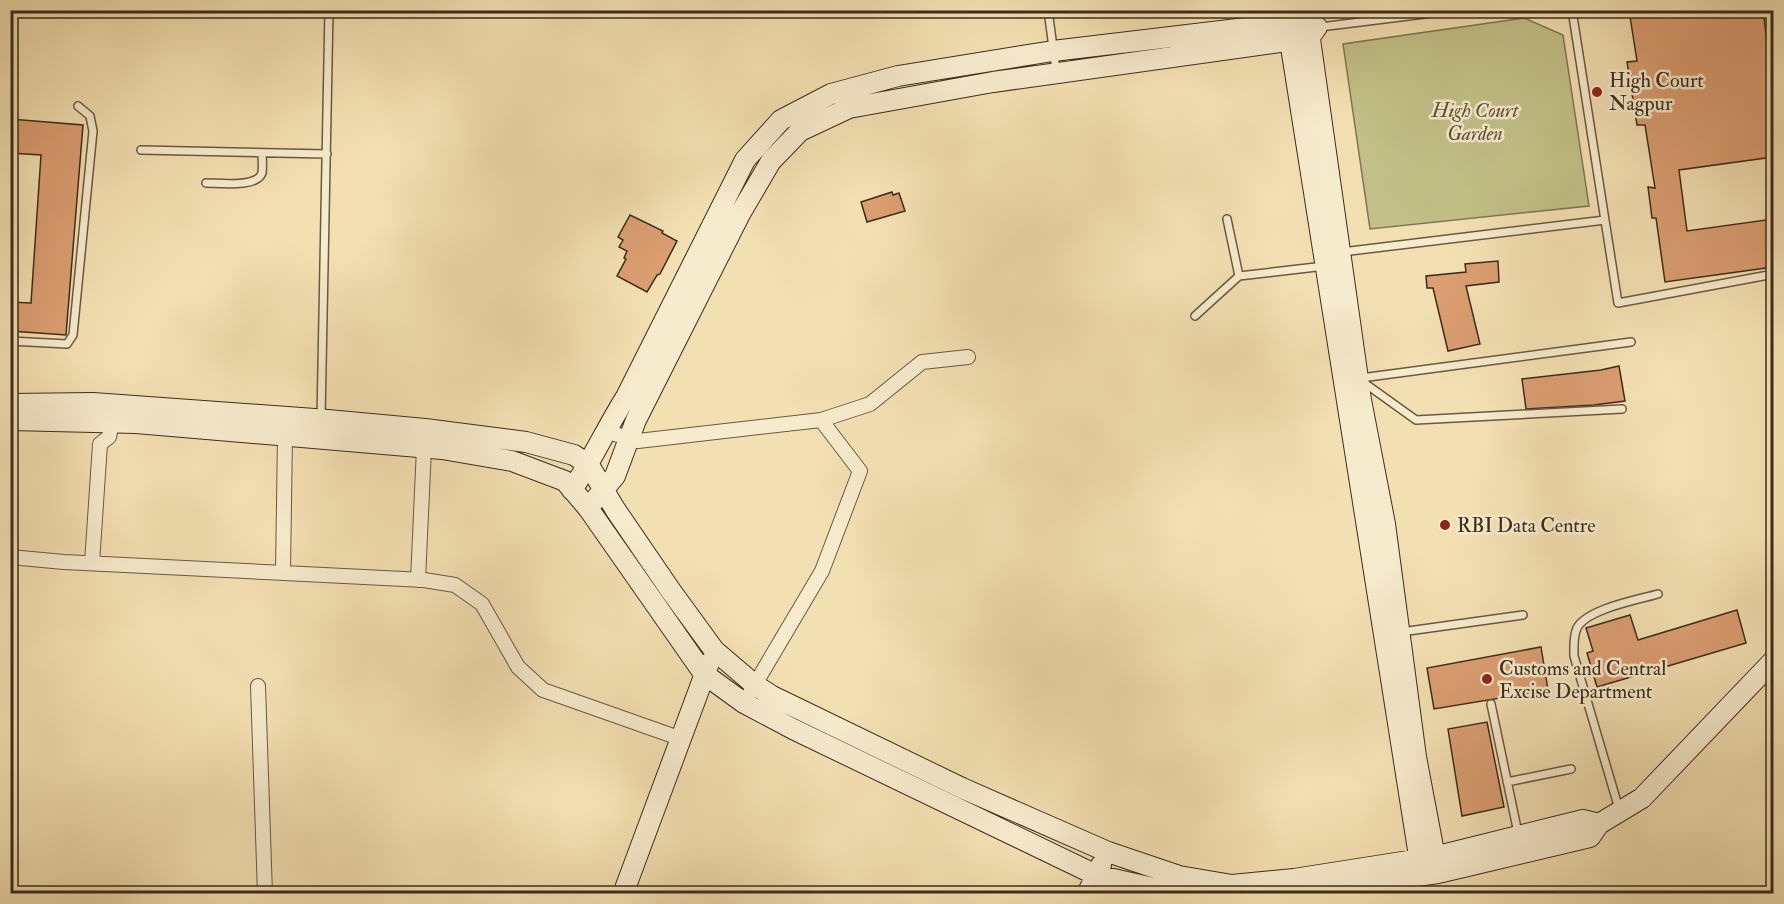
<svg xmlns="http://www.w3.org/2000/svg" width="1784" height="904" viewBox="0 0 1784 904" font-family="'IM FELL Double Pica',serif">
<style>
.green{fill:#c2c088;stroke:#7e7652;stroke-width:1.5}
.building{fill:#db9e71;stroke:#3b2c1d;stroke-width:1.5}
.lines{fill:none;stroke-linecap:round;stroke-linejoin:round}
.lane-casing{stroke:#695942;stroke-width:10}
.street-casing{stroke:#695942;stroke-width:16}
.secondary-casing{stroke:#3b2c1d;stroke-width:22}
.lane{stroke:#f7ebcd;stroke-width:7}
.street{stroke:#f7ebcd;stroke-width:14}
.secondary{stroke:#f7ebcd;stroke-width:20}
.poi-dot{fill:#8f2418;stroke:#f7ebcd;stroke-width:2}
.labels{text-anchor:middle;dominant-baseline:central;stroke-width:5;stroke-linejoin:round;paint-order:stroke}
.poi-label{font-size:20px;fill:#3b2c1d;stroke:#f7ebcd;text-anchor:start}
.park-label{font-size:20px;font-style:italic;fill:#5d5138;stroke:#f7ebcd}
</style>
<rect width="100%" height="100%" fill="#f3e0b2"/>
<filter id="stains"><feTurbulence type="fractalNoise" baseFrequency=".00333" numOctaves="4"/><feColorMatrix values="0 0 0 0 .2 0 0 0 0 .09 0 0 0 0 .02 0 0 0 .5 -.17"/></filter>
<radialGradient id="worn" r=".72"><stop offset=".6" stop-color="#630" stop-opacity="0"/><stop offset="1" stop-color="#630" stop-opacity=".3"/></radialGradient>
<path class="green" d="M1524 18 1563 35 1589 206 1370 229 1343 44Z"/>
<path class="building" d="M1629 10H1763L1773 91V157L1679 170 1687 231 1773 219V267L1665 282 1656 218H1652L1648 187 1655 188 1645 125H1637L1627 62 1637 61Z
M10 119 83 125 66 335 10 331V302L31 303 41 155 10 153Z
M892 192 893 195 899 193 905 211 867 222 861 202Z
M630 215 663 231 662 233 677 241 660 274 657 275 647 292 617 276 626 259 624 258 627 251 619 247 623 240 618 237Z
M1498 261 1499 282 1466 286 1480 344 1448 351 1433 288H1427L1426 276 1466 272 1465 264Z
M1619 366 1625 401 1594 405 1526 409 1522 379 1601 370Z
M1737 610 1746 643 1597 687 1587 653 1593 651 1586 628 1630 615 1638 640Z
M1541 647 1548 690 1434 709 1427 668Z
M1487 722 1504 807 1462 816 1448 729Z"/>
<g class="lines">
<g class="lane-casing">
<path id="lane" d="M1048 10 1056 70
M1572 10 1618 303 1774 274
M1773 10 1774 13
M1320 27 1457 10
M141 150 327 154
M206 183C219 183 257 188 262 173 263 167 262 159 262 153
M1227 219 1239 276
M1342 252 1605 220
M1195 316 1239 276 1325 266
M10 341 67 344 73 335 93 131 90 116 78 106
M1361 378 1631 342
M1363 382 1416 420 1622 409
M321 418 329 10
M1401 632 1523 615
M1491 704 1518 833
M1507 782 1571 769
M1619 809 1574 656C1574 647 1573 637 1577 628 1587 609 1637 600 1658 594"/>
</g>
<g class="street-casing">
<path id="street" d="M605 431 638 441 821 420 870 404 922 362 968 357
M10 557 64 562 424 580 455 585 482 604 518 667 543 690 679 738
M92 563 100 444 109 437 112 422
M283 572 285 436
M418 580 424 448
M258 686 265 894
M744 703 822 571 860 471 821 420"/>
</g>
<g class="secondary-casing">
<path id="secondary" d="M1308 25 1361 400 1385 524 1416 757 1438 873
M1288 28 1422 875
M10 404 93 403 328 420 425 429 526 442 574 455 589 465 615 509 671 591 714 650 755 685 772 696 962 788 1108 852 1179 876 1232 885 1294 879 1434 857 1583 820 1599 824
M10 420 136 423 442 449 512 461 565 481 588 508 704 674 744 703 793 729 1096 875 1179 894
M572 490C592 460 607 427 626 397L745 160 781 120 831 94 898 76 1053 51 1288 23 1308 22 1317 27 1309 38 993 82 849 108 800 131 771 161 740 214 636 420 615 476 588 508
M623 894 709 663
M1087 894 1101 865
M1290 894 1438 873 1590 837 1599 824 1642 798 1774 660"/>
</g>
<use href="#lane" class="lane"/>
<use href="#street" class="street"/>
<use href="#secondary" class="secondary"/>
</g>
<g class="poi-dot">
<circle cx="1597" cy="92" r="6"/>
<circle cx="1445" cy="525" r="6"/>
<circle cx="1487" cy="679" r="6"/>
</g>
<g class="labels">
<g class="poi-label">
<text x="1609" y="80">High Court<tspan x="1609" dy="23">Nagpur</tspan></text>
<text x="1457" y="525">RBI Data Centre</text>
<text x="1499" y="668">Customs and Central<tspan x="1499" dy="23">Excise Department</tspan></text>
</g>
<g class="park-label">
<text x="1475" y="110">High Court<tspan x="1475" dy="23">Garden</tspan></text>
</g>
</g>
<rect width="1784" height="904" fill="none" stroke="#f3e0b2" stroke-width="36"/>
<rect x="12" y="12" width="1760" height="880" fill="none" stroke="#3b2c1d" stroke-width="3"/>
<rect x="18" y="18" width="1748" height="868" fill="none" stroke="#3b2c1d" stroke-width="1.5"/>
<rect width="100%" height="100%" filter="url(#stains)"/>
<rect width="100%" height="100%" fill="url(#worn)"/>
</svg>
